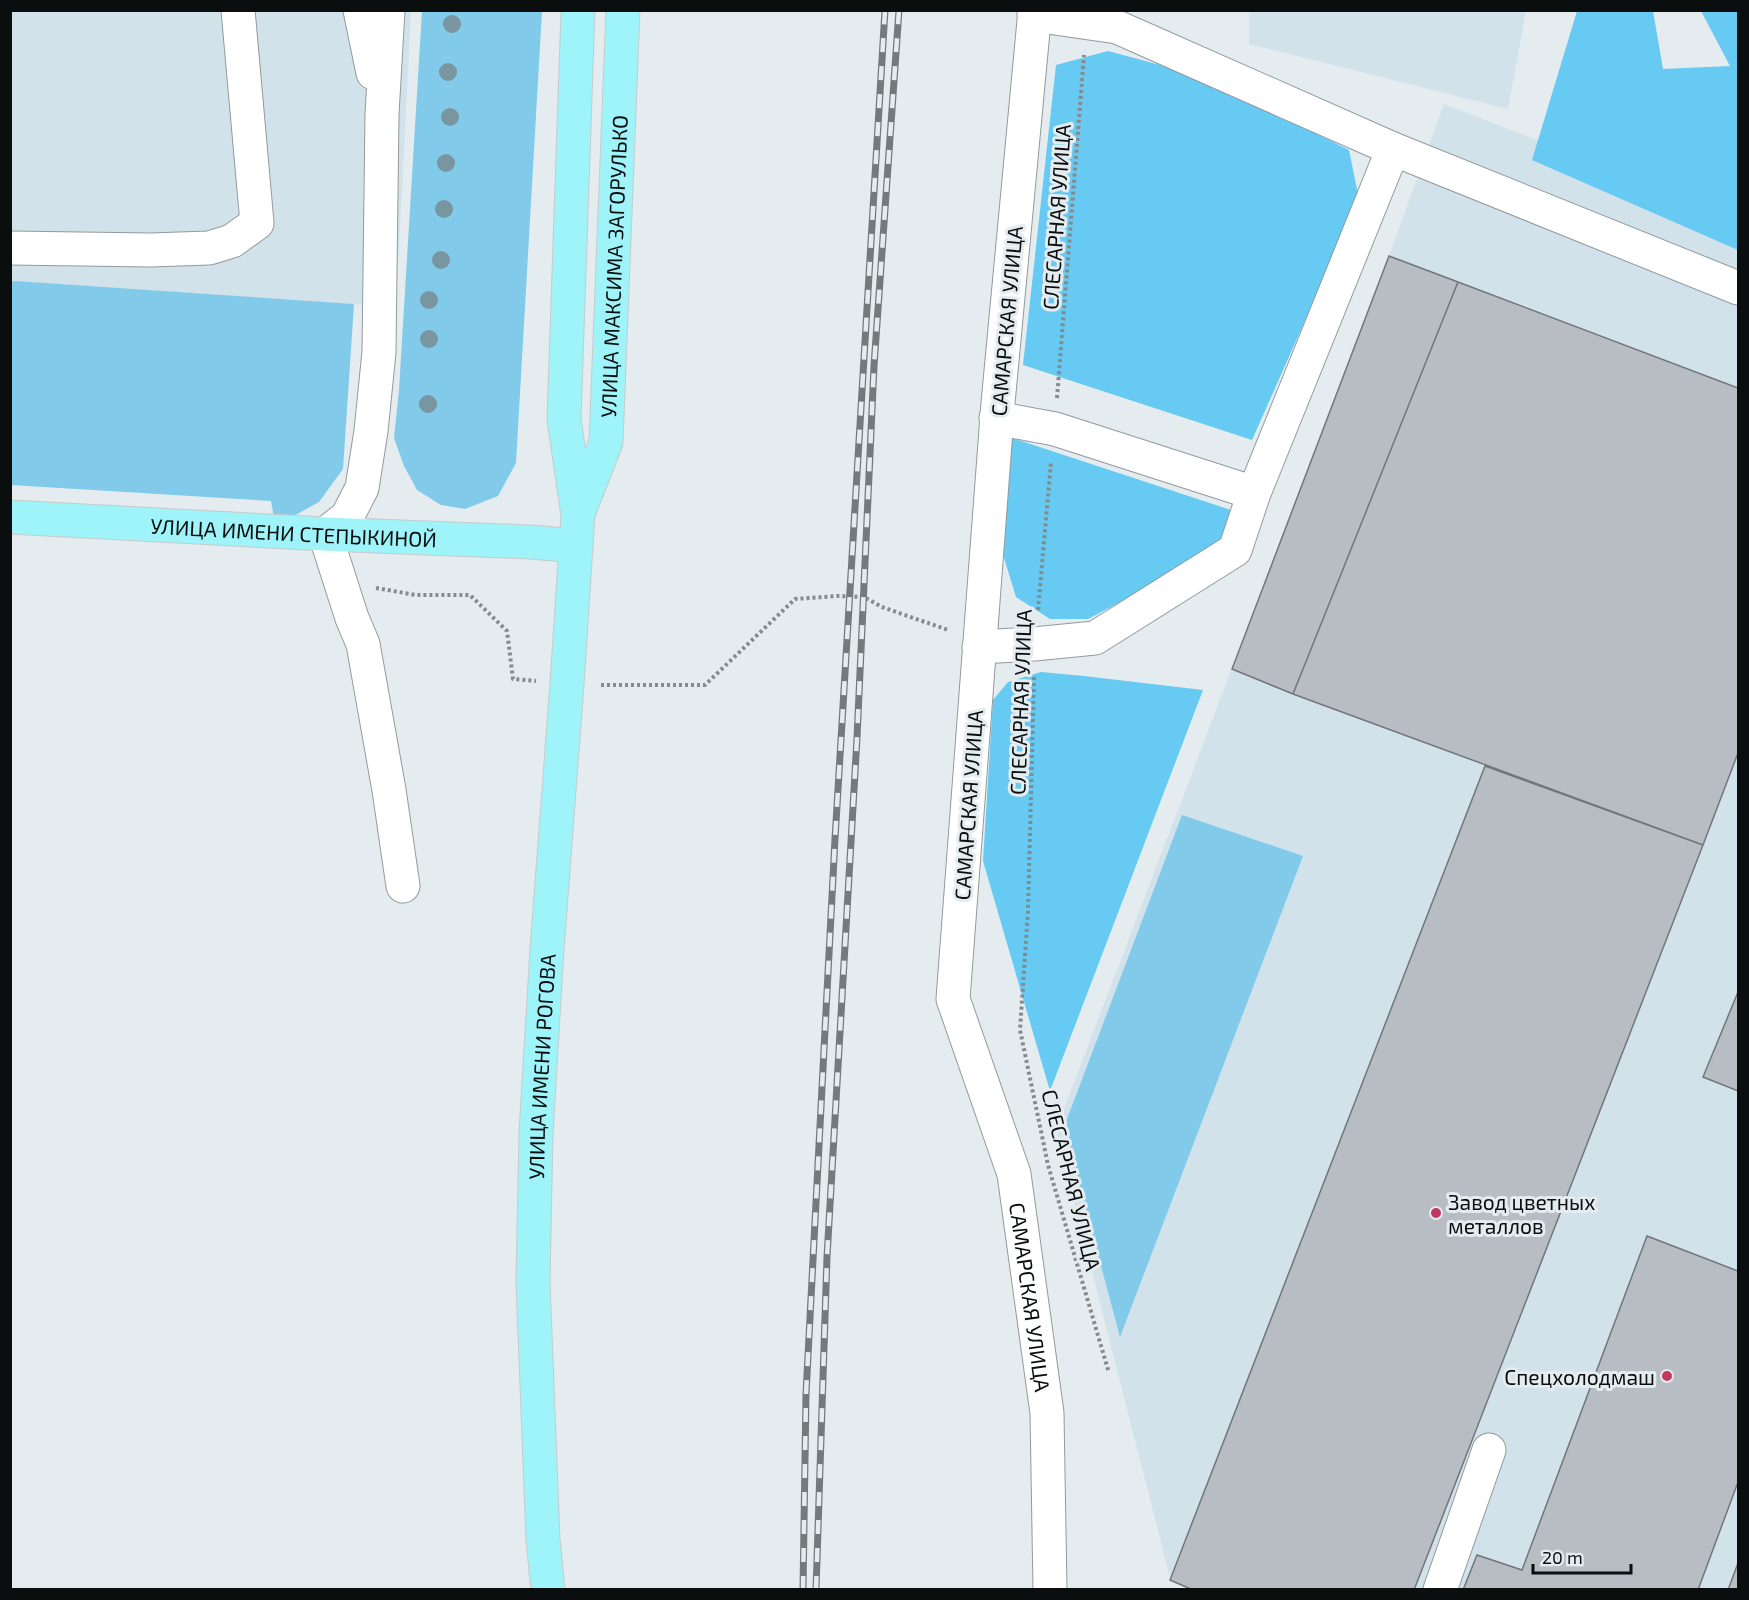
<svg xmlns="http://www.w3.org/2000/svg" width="1749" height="1600" viewBox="0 0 1749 1600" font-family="'Exo 2',sans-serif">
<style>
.built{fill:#d2e2ea}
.green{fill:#81cae9}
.forest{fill:#66caf3}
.building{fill:#b8bdc4;stroke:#71767b;stroke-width:1.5}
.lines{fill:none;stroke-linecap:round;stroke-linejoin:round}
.minor-casing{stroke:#929a9d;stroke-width:35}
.major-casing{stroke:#c9caca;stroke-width:35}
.path{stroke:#858b8d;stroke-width:4;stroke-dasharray:3 3;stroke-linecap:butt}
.minor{stroke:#fff;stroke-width:33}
.major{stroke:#9ef4f8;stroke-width:33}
.rail-casing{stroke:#74797c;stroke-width:7}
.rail{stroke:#e4ecf0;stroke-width:4.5;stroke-dasharray:14;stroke-linecap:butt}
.tree{fill:#7995a0}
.poi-dot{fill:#c43662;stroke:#e4ecf0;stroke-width:2}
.labels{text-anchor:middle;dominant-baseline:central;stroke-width:6;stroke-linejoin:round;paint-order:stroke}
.street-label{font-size:21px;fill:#0b0e0f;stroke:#e4ecf0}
.poi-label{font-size:21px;fill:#0b0e0f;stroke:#e4ecf0;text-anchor:start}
</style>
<rect width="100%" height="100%" fill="#e4ecf0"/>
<path class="built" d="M10 11H411L396 307 11 281Z
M1249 11V10L1526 11 1508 109 1249 44Z
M1444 104 1738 218V1589L1194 1590 1170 1578 1056 1130 1389 256Z"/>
<path class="green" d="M422 11H542L516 463 498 496 465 509 441 505 417 490 404 466 394 438 399 390Z
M15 281 354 304 343 469 319 502 292 517 274 518 271 501 11 485 10 282Z
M1182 815 1303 856 1120 1337 1064 1127Z"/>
<path class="forest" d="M1577 11H1653L1663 69 1730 66 1701 11H1738V250L1532 160Z
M1108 51 1201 76 1349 150 1359 199 1252 440 1023 365 1056 65Z
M1012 438 1234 511 1215 552 1088 619H1050L1016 597 1002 551Z
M1041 672 1084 676 1203 690 1050 1091 983 861 993 700 1008 682Z"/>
<path class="building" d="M1389 256 1458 282 1293 694 1232 669Z
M1458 282 1738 388V753L1703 845 1293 694Z
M1485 766 1703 845 1414 1590H1193L1170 1580Z
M1738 992V1091L1703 1077Z
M1647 1236 1738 1271V1482L1698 1590H1463L1477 1555 1522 1570Z
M1738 1563V1590H1728Z"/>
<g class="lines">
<g class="minor-casing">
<g id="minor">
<path d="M360 10 373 73"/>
<path d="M388 10 382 114 379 352 371 431 362 488 347 517 325 534 352 618 363 644 389 790 403 886"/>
<path id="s1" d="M1035 10 998 403 953 999 1014 1174 1047 1413 1050 1590"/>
<path d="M1034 15 1117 27 1393 149 1738 288"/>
<path d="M10 248 150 250 209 248 232 241 257 223 238 10"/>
<path d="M996 418 1055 429 1254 493"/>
<path d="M979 647 1034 644 1095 638 1235 550 1254 493 1393 149"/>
<path d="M1440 1590 1489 1450"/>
</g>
</g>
<g class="major-casing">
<g id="major">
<path id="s2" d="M579 511 606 442 623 10"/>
<path id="s3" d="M10 517 325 534 531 542 576 546"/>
<path id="s4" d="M548 1590 543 1540 533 1282 536 1133 547 949 567 684 578 515 564 419 578 10"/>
</g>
</g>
<path class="path" d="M1057 398 1084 55
M376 588 416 595H470L507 631 513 679 536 681
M1038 610 1051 462
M1034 677 1028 911 1020 1030 1048 1165 1109 1373
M601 685H705L795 599 838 596 864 597 882 607 948 630"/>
<use href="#minor" class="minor"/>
<use href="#major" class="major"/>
<g class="rail-casing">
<path id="rail" d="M803 1590 806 1394 835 839 885 10
M816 1590 827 1257 857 738 874 366 899 10"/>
</g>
<use href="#rail" class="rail"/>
</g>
<g class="tree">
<circle cx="452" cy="24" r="9"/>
<circle cx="448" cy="72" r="9"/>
<circle cx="450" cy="117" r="9"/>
<circle cx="446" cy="163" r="9"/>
<circle cx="444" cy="209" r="9"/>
<circle cx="441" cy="260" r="9"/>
<circle cx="429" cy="300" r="9"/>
<circle cx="429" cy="339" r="9"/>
<circle cx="428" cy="404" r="9"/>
</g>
<g class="poi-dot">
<circle cx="1436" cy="1213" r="6"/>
<circle cx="1667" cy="1376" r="6"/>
</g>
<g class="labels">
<g class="street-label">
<text transform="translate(1056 217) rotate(-86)">СЛЕСАРНАЯ УЛИЦА</text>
<text stroke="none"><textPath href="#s2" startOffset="250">УЛИЦА МАКСИМА ЗАГОРУЛЬКО</textPath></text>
<text transform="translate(1006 321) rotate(-85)">САМАРСКАЯ УЛИЦА</text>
<text stroke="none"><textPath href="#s3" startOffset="284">УЛИЦА ИМЕНИ СТЕПЫКИНОЙ</textPath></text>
<text transform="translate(1020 702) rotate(-88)">СЛЕСАРНАЯ УЛИЦА</text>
<text transform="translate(968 805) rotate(-86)">САМАРСКАЯ УЛИЦА</text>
<text stroke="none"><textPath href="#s4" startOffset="524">УЛИЦА ИМЕНИ РОГОВА</textPath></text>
<text transform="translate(1072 1180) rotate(76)">СЛЕСАРНАЯ УЛИЦА</text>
<text stroke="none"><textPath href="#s1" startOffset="1302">САМАРСКАЯ УЛИЦА</textPath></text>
</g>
<g class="poi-label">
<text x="1448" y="1201">Завод цветных<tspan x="1448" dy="24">металлов</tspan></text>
<text x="1655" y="1376" text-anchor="end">Спецхолодмаш</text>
</g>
</g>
<rect width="1749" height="1600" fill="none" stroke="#0b0e0f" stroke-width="24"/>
<path d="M1533 1564v9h98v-9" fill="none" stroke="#0b0e0f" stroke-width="3"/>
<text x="1542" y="1564" font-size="18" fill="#0b0e0f" stroke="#e4ecf0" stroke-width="4.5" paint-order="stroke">20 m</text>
</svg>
